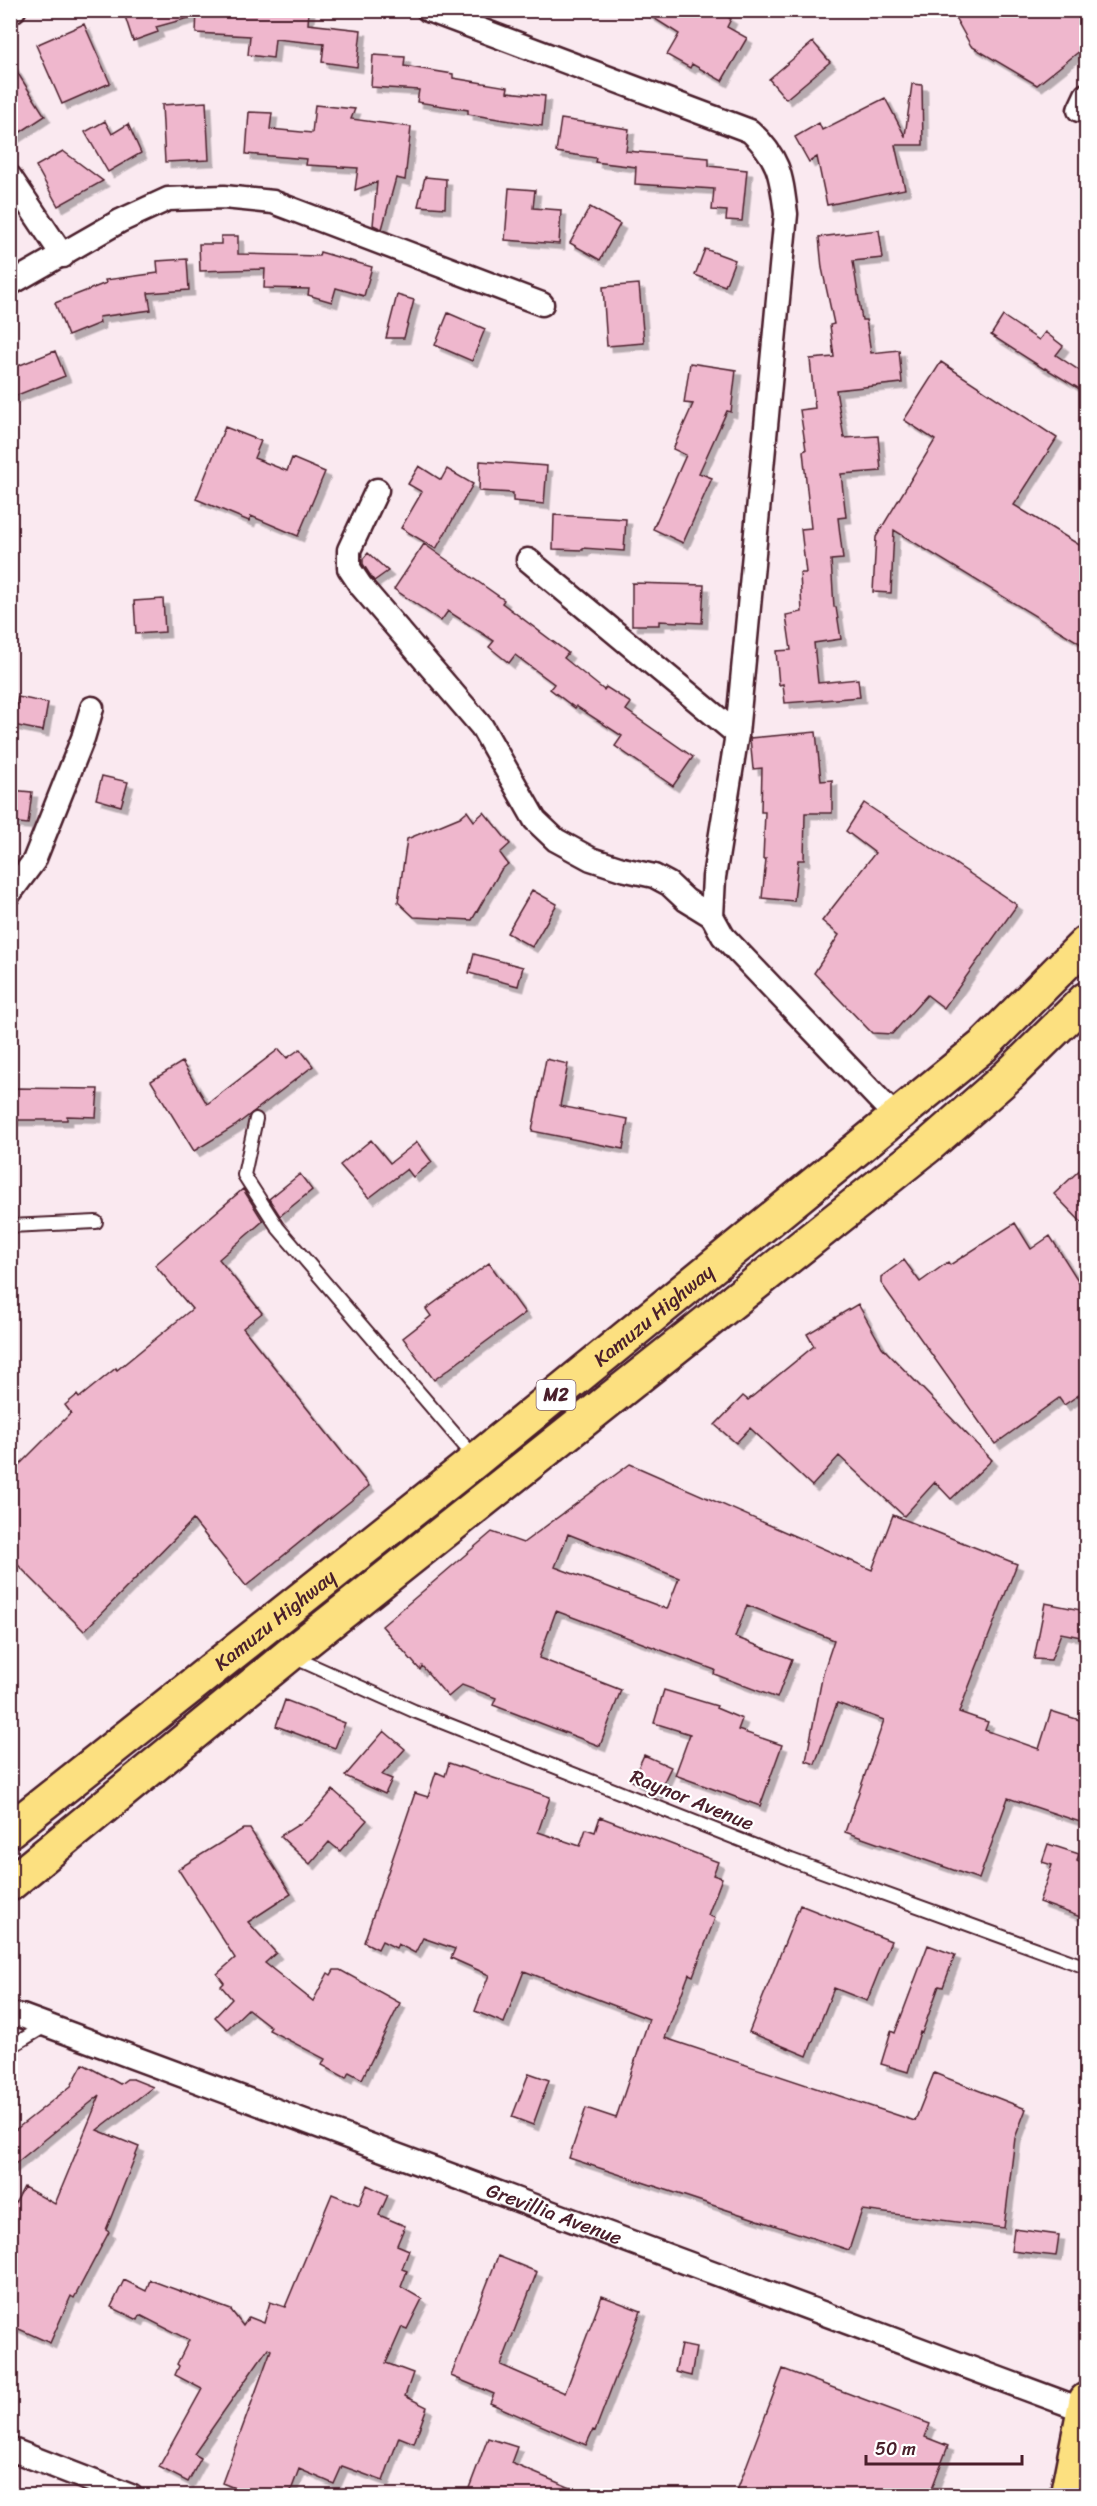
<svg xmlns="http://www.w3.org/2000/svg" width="1097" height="2506" viewBox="0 0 1097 2506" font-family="Sriracha,sans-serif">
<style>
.building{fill:#efb7cd;stroke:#4a1f2b;stroke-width:1.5;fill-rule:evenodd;filter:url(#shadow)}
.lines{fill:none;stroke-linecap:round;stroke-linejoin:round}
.lane-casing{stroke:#4a1f2b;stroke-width:16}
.street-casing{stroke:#4a1f2b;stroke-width:27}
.highway-casing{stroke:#4a1f2b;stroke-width:38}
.lane{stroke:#fff;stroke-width:12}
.street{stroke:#fff;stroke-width:22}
.highway{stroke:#fce080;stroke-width:33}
.labels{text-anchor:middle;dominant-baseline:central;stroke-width:4.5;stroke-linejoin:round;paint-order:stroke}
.shield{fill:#fff;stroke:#80626b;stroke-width:1.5}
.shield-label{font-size:18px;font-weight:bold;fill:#4a1f2b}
.street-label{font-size:20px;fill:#4a1f2b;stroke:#fff}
</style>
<defs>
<filter id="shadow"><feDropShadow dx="5.5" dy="5.5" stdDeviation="0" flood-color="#0004"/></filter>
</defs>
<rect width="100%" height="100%" fill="#fae9f0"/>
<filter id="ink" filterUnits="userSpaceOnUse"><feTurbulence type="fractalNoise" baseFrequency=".0167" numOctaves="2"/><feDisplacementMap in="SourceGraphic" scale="12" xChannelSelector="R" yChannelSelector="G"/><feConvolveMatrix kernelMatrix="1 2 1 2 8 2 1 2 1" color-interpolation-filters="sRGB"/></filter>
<g filter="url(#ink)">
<path class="building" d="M123 10H196V16L156 27 158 32 133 41Z
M197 10H309L308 24 361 30 357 67 322 62 324 44 275 39 273 58 248 55 250 36 196 33Z
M641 10H717L731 19 727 27 747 38 722 81 692 64 690 68 667 55 679 34Z
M951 10H1073L1086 27V46L1037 85 971 46Z
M84 24 110 83 62 104 36 45Z
M813 42 830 62 786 99 769 79Z
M373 55 405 57 404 66 453 74V78L508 87 507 92 545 96 542 126 468 114V110L417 102 419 90 371 87Z
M10 61 45 116 10 139Z
M912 84 922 85 923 145H895L905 189 827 205 817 157 809 162 795 137 819 123 822 130 885 98 905 136Z
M206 102 209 160 165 162 162 105Z
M315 105 355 109 351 119 411 127 405 180 396 178 382 229 373 225 377 182 355 190 358 168 306 165 307 159 246 154 249 112 272 113 270 129 312 133Z
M561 119 629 129 626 151 709 158V166L747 170 742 221 726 220 727 211 712 210 714 189 635 184 636 167 595 162 596 158 556 152Z
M105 121 112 134 128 124 141 153 108 172 85 132Z
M63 151 103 181 58 206 36 166Z
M425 177 446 179 445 208 418 206Z
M509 188 535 190 533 208 561 210 559 244 505 240Z
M590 207 620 224 600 260 570 243Z
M879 230 883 258 853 261 862 320H866L871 353 899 350 902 383 836 390 844 438 878 436 881 471 841 474 846 517 838 518 843 559 831 560 834 607H836L841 639 814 643 818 683 858 679 860 697 785 703 783 684 779 685 776 651 791 650 786 615 802 612 800 573H806L801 529 811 528 803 451 806 450 800 410 815 408 810 359 834 357 830 325 834 324 822 268 819 237Z
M221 236H238V254L319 256 320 252 372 267 364 296 336 288 332 302 308 295 309 289 264 288 265 269 200 271 199 244H221Z
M705 249 735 260 725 286 695 275Z
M187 259 189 290 148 293 151 310 99 317 100 323 68 336 55 303 106 283 105 280 158 273 157 261Z
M639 284 644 343 607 346 603 287Z
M397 295 414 300 404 338H386Z
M448 313 485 329 472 361 435 345Z
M1003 316 1039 340 1045 332 1063 346 1056 355 1086 375V393L1045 368 1044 369 991 335Z
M55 351 65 376 10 398V369Z
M941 362 1057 438 1014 505 1086 549V647L894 530 891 593 873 592 876 537 935 440 904 420Z
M690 363 736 370 731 412 727 411 699 473 712 478 683 543 653 529 686 455 673 449 693 404 684 403Z
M225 427 261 441 254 458 287 471 292 458 325 472 298 536 251 516 249 521 196 499Z
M480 461 547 466 544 504 513 501V493L479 491Z
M419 466 441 480 447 469 473 484 436 549 401 528 422 492 408 484Z
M554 515 626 519 624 551 583 548V550L553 549Z
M424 544 504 600 502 603 568 653 564 658 604 690 606 687 631 703 626 710 693 757 673 786 615 746 622 736 576 706 575 708 550 689 554 684 515 655 509 663 489 647 494 641 448 611 441 621 394 589Z
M368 553 388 571 374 581 363 564V559Z
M632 583 704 585 702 623 659 621V625H632Z
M163 599 165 632 136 634 134 601Z
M18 697 48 703 43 731 13 725Z
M816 732 821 781 832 780V813H805L804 860H798L794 901 762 898 766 859H763L765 812H761L762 768 753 769 750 738Z
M102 776 128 782 121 806 96 799Z
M10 790 32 792 28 824 10 822Z
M864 803 1017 905 944 1008 927 995 892 1034 872 1033 814 973 839 935 822 921 875 853 846 831Z
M467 811 474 821 484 812 510 844 500 853 508 864 501 870 472 920 414 917 398 902 407 839 460 817Z
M532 890 557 904 532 947 507 933Z
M474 954 523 967 518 986 469 973Z
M279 1049 287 1058 300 1049 313 1066 235 1126 194 1151 151 1081 182 1062 207 1104Z
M546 1059 568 1064 560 1106 628 1119 623 1149 532 1131Z
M13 1088 98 1089 96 1117 67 1116V1120H12Z
M371 1140 390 1163 417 1142 432 1162 413 1177 407 1169 369 1198 340 1165Z
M1086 1164V1227L1054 1194Z
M300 1174 312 1190 280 1216 269 1199Z
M243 1189 263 1221 219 1259 262 1313 243 1328 369 1486 246 1586 193 1520 84 1631 10 1557V1474L71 1413 65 1405 77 1395 79 1398 116 1368 117 1370 192 1309 155 1265Z
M1015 1223 1031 1249 1050 1236 1086 1293V1390L1064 1405 1059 1398 995 1444 881 1283V1277L904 1260 920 1282 948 1262 950 1265Z
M489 1263 525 1313 434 1380 403 1338 431 1316 426 1309Z
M858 1304 882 1347 992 1460 951 1499 935 1482 904 1516 839 1456 812 1486 750 1428 736 1443 715 1425 743 1396 748 1400 814 1346 807 1334Z
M630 1464 872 1570 893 1515 1017 1564 959 1712 988 1722 985 1730 1039 1749 1051 1711 1086 1722V1824L1008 1798 979 1879 845 1832 884 1720 837 1703 815 1764 806 1761 823 1673 834 1640 747 1605 735 1637 792 1659 777 1698 714 1674 715 1670 556 1611 539 1658 621 1690 600 1746 493 1705 496 1698 462 1685 448 1697 422 1666 420 1670 382 1626 492 1532 523 1543ZM568 1534 679 1578 667 1609 555 1567Z
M1045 1603 1086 1611V1638L1061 1633 1051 1660 1034 1659Z
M664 1690 717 1706 716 1708 742 1719 738 1730 782 1745 760 1806 675 1775 690 1734 654 1723Z
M285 1700 345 1723 335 1748 276 1726Z
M384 1731 405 1749 382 1775 392 1779 385 1794 345 1776Z
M644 1755 671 1767 658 1794 632 1781Z
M449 1763 550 1797 538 1832 580 1846 586 1829 595 1832 600 1817 718 1862 713 1875 722 1878 708 1915 715 1918 693 1976 689 1974 665 2038 915 2121 934 2073 1026 2109 1015 2138 1004 2228 862 2210 849 2250 569 2158 586 2108 616 2118 649 2019 524 1971 504 2023 475 2011 489 1975 451 1958 455 1949 423 1938 415 1953 398 1944 396 1948 382 1941 378 1949 364 1942 415 1793 428 1797 436 1772 445 1776Z
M333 1790 367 1820 340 1851 329 1842 310 1864 280 1836 309 1818Z
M243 1829H250L291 1894 248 1922 276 1953 265 1963 313 2001 328 1973 331 1975 334 1970H340L400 2003 362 2079 349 2072 346 2078 322 2065 325 2059 269 2030 271 2027 248 2009 227 2029 215 2017 232 1999 221 1986 224 1983 217 1974 235 1958 178 1869Z
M1048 1844 1079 1854 1077 1861 1086 1865V1919L1039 1902 1052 1865 1042 1862Z
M800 1905 891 1941 867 2001 834 1988 807 2056 749 2032Z
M928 1945 955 1955 943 1987 939 1986 922 2033 920 2032 908 2072 881 2064 891 2031 895 2033Z
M83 2064 120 2084 127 2079H133L153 2087 97 2130 139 2147 106 2230 109 2232 74 2298 71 2296 50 2343 10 2325V2213L24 2187 55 2204 100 2095 10 2168V2134L71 2086Z
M529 2073 549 2080 533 2125 512 2117Z
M367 2185 388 2195 379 2215 405 2226 397 2245 409 2250 402 2269 407 2271 401 2287 422 2299 407 2329 402 2327 386 2363 413 2373 405 2396 427 2407 414 2443 399 2437 383 2481 342 2466 334 2484 299 2469 289 2496H255L222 2483 271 2350 268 2348 194 2454 201 2458 188 2482 159 2467 202 2389 175 2375 179 2366 177 2364 189 2340 140 2315 138 2320 111 2307 124 2280 146 2291 150 2280 231 2310 243 2326 249 2317 264 2323 270 2302 285 2307 332 2194 359 2205Z
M1014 2229 1059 2235 1056 2256 1011 2251Z
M498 2256 537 2272 501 2365 565 2393 602 2296 641 2311 595 2431 593 2430 586 2445 490 2403 494 2394 451 2376Z
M681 2345 696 2348 691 2376 675 2372Z
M783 2369 930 2424 925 2437 948 2446 929 2496H735Z
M488 2438 517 2447 511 2463 590 2496H466Z"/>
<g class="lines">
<g class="lane-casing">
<path id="lane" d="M256 1119 244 1175 278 1228 476 1459
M10 1226 96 1222
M293 1657 414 1711 791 1860 1086 1967
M10 2047 47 2025"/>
</g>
<g class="street-casing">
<g id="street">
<path d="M428 10 750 131C780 159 781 175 786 214L737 734 714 877 712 916 723 936 896 1117"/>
<path d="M10 13 14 10"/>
<path d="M1079 110 1086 95"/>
<path d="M10 177 63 256"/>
<path d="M10 284 120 221 168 199 224 197 273 202 542 304"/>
<path d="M377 490 349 550V568L361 586 482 727 535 820 556 840 591 859 622 869 654 876 669 884 686 900 712 916"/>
<path d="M528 560 737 734"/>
<path d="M10 893 34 861 83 738 92 708"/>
<path id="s1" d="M10 2014 22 2016 1086 2411"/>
<path d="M10 2449 131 2496"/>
</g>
</g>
<g class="highway-casing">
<g id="highway">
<path id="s2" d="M10 1830 476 1460 983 1046 1086 943"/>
<path d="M10 1884 289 1655 927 1147 1009 1075 1086 999"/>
<path d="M1067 2496 1086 2400"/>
</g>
</g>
<use href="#lane" class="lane"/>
<use href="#street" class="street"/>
<use href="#highway" class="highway"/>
</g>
</g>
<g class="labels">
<rect class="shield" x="536.5" y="1380" width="39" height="30" rx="4.5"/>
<g class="shield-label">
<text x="556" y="1395">M2</text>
</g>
<g class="street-label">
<text stroke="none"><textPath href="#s2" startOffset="824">Kamuzu Highway</textPath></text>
<text stroke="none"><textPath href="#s2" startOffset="338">Kamuzu Highway</textPath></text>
<text transform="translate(692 1800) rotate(22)">Raynor Avenue</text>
<text stroke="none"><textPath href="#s1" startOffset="580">Grevillia Avenue</textPath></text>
</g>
</g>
<rect width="1097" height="2506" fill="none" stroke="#fff" stroke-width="36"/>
<rect x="18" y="18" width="1061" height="2470" fill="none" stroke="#4a1f2b" stroke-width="2" filter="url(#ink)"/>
<path d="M866 2455v9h156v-9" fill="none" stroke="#4a1f2b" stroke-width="3"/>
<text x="875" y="2455" font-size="18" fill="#4a1f2b" stroke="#ffffff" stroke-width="4.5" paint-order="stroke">50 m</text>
</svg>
